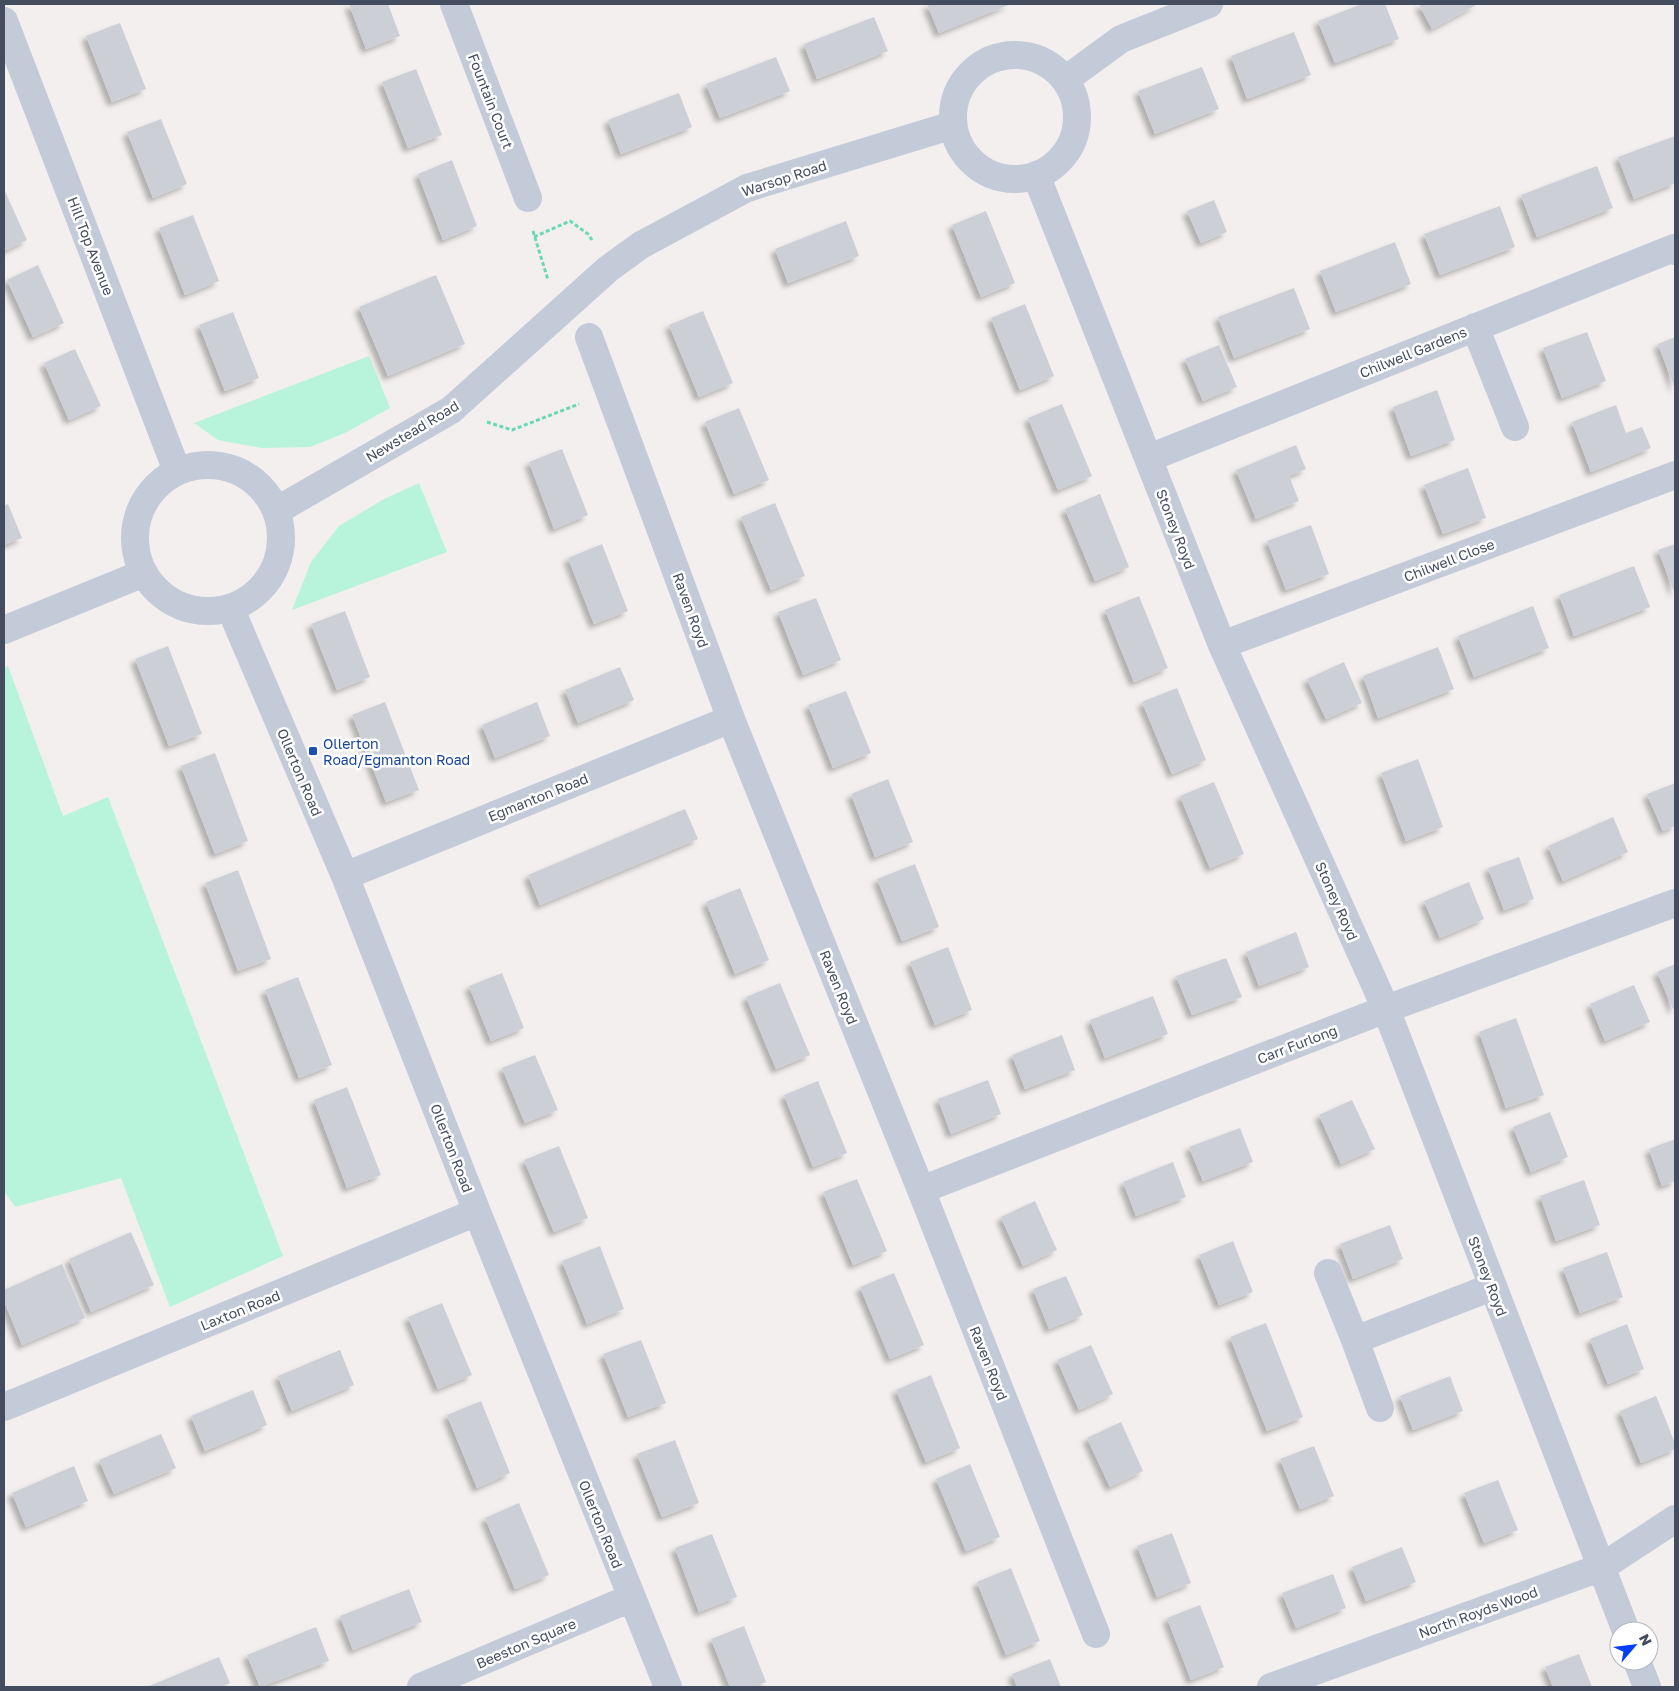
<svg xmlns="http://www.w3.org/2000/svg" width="1679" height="1691" viewBox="0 0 1679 1691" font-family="'Golos Text',sans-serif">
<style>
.green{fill:#b8f4db}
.building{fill:#cdcfd7;filter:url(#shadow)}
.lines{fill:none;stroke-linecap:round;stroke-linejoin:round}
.path{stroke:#6bd7b6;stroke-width:3;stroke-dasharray:4 2.5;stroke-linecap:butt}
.minor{stroke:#c3cad8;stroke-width:28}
.transit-dot{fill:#1a4fb4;stroke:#fff;stroke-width:2}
.labels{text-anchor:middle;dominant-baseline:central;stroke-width:5;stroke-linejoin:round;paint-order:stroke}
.street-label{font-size:14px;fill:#444d5f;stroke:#fff}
.transit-label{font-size:14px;fill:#164399;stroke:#fff;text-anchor:start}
</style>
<defs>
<filter id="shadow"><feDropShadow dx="-4.5" dy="4.5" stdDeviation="2.5" flood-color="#0004"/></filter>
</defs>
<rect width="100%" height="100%" fill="#f2efee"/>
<path class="green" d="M369 356 390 408 345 433 310 447 262 448 218 440 194 423Z
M419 483 447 552 292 610 311 562 339 526 384 499Z
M8 666 63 816 108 797 283 1256 170 1307 121 1178 15 1207 4 1191V668Z"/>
<path class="building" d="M349 4H388L400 36 366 49Z
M927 4H1011L939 33Z
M1362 4H1385L1399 39 1335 63 1318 21Z
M1419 4H1478L1432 29Z
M874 17 888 51 817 79 804 44Z
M120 23 146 89 112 102 86 36Z
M1294 32 1311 75 1247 99 1231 56Z
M776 57 790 91 720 118 706 84Z
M1202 67 1219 109 1155 134 1138 91Z
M416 69 442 135 408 148 382 82Z
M679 93 692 127 621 154 608 120Z
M161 119 187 184 153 198 127 132Z
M1675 136V183L1634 199 1618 157Z
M452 160 477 226 443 240 418 174Z
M1597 166 1613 208 1537 237 1521 195Z
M4 189 27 240 4 251Z
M1214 200 1227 232 1201 243 1187 211Z
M1500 206 1515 247 1440 275 1424 234Z
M986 211 1015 283 981 297 952 225Z
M193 215 219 281 185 295 159 228Z
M846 221 859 256 788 283 775 249Z
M1395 242 1411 284 1336 312 1320 271Z
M38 265 64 323 33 337 7 280Z
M436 275 465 344 388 376 359 307Z
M1294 288 1310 329 1234 358 1218 317Z
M1025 304 1054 376 1020 390 991 318Z
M703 311 733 383 699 397 669 325Z
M233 312 259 378 225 391 199 325Z
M1587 332 1606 381 1562 398 1543 348Z
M1675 337V389L1658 344Z
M1219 345 1237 387 1203 401 1185 359Z
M75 349 101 406 69 420 44 363Z
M1437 390 1455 440 1411 456 1393 407Z
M1062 404 1092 476 1058 490 1028 418Z
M1616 405 1626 433 1642 427 1651 448 1591 472 1572 422Z
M739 408 769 480 734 494 705 422Z
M1296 445 1306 469 1289 476 1299 501 1256 519 1236 470Z
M562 449 588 515 554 529 529 462Z
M1468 468 1486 518 1443 534 1424 485Z
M1100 494 1129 567 1095 581 1065 509Z
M775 503 805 576 771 590 741 517Z
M8 504 22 538 4 545V506Z
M1311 525 1329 574 1286 590 1267 541Z
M602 544 628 611 594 624 568 558Z
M1675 544V594L1658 550Z
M1634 566 1650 607 1574 636 1559 595Z
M1139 596 1168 668 1134 682 1105 610Z
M816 598 841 660 803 675 778 612Z
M1533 606 1549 648 1474 677 1458 636Z
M345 611 370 677 337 690 311 624Z
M168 646 202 734 169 746 135 659Z
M1438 647 1454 689 1378 718 1363 676Z
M1344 662 1362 703 1326 719 1307 679Z
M620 667 634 700 578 723 565 690Z
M1177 688 1206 760 1172 774 1142 702Z
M846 691 871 753 833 768 808 705Z
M385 702 419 790 386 802 352 715Z
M537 702 550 736 495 758 482 725Z
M215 753 248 841 215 854 181 766Z
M1418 759 1443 827 1406 841 1381 773Z
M888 779 913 842 875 857 851 794Z
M1214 782 1244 854 1210 868 1180 796Z
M1675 783V826L1663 831 1647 794Z
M685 809 698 839 540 905 528 875Z
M1613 817 1628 852 1563 881 1548 846Z
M1519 857 1534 899 1504 910 1488 868Z
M915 864 939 927 902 941 877 879Z
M238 870 271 959 238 971 205 883Z
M1469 882 1484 919 1440 938 1424 901Z
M740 888 769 960 735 974 706 902Z
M1296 932 1309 967 1259 986 1246 952Z
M948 947 972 1010 935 1025 910 962Z
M1226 958 1242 997 1192 1015 1176 976Z
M1675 964V1008L1673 1009 1657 972Z
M502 973 524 1028 491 1041 469 986Z
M298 977 332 1065 299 1078 265 990Z
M780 983 810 1055 776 1069 746 997Z
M1634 985 1650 1022 1605 1041 1590 1004Z
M1153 996 1168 1034 1105 1058 1090 1020Z
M1516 1018 1544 1095 1506 1108 1479 1032Z
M1062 1035 1075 1070 1025 1089 1012 1055Z
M535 1055 558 1110 525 1123 502 1068Z
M988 1080 1001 1114 951 1134 938 1099Z
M818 1081 847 1153 813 1167 784 1095Z
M347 1087 381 1175 347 1188 314 1100Z
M1352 1100 1375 1149 1341 1164 1319 1115Z
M1550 1112 1568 1157 1531 1172 1513 1127Z
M1240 1128 1253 1162 1203 1181 1189 1147Z
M1675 1139V1181L1662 1186 1649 1149Z
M559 1146 588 1218 554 1232 524 1160Z
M1173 1162 1186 1197 1136 1216 1123 1182Z
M857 1179 887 1251 853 1265 823 1192Z
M1584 1180 1600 1225 1556 1241 1540 1196Z
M1035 1201 1057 1250 1023 1266 1001 1217Z
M1390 1225 1403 1259 1353 1279 1340 1244Z
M131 1232 154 1285 91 1312 69 1259Z
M1233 1241 1253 1292 1219 1305 1199 1255Z
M600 1246 624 1309 587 1324 562 1261Z
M1607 1252 1623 1297 1580 1313 1563 1268Z
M62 1264 85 1318 22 1345 4 1301V1290Z
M894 1273 924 1345 890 1359 860 1287Z
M1066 1276 1083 1315 1049 1329 1033 1289Z
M442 1303 472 1375 438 1389 408 1317Z
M1266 1323 1303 1417 1267 1431 1230 1337Z
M1627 1324 1644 1369 1608 1384 1590 1339Z
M641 1340 666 1403 628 1417 603 1354Z
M1091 1345 1113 1394 1079 1410 1057 1360Z
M340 1350 354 1385 292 1411 278 1376Z
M931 1375 960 1448 926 1462 896 1390Z
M1450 1376 1463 1411 1413 1430 1400 1396Z
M253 1390 267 1425 205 1451 191 1416Z
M1656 1396 1675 1443V1449L1641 1463 1620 1411Z
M481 1401 510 1473 477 1488 447 1415Z
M1121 1422 1143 1471 1110 1487 1087 1438Z
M161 1434 176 1468 114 1494 99 1460Z
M675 1440 699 1503 662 1517 637 1454Z
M1314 1446 1334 1496 1300 1509 1280 1459Z
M970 1464 1000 1537 966 1551 936 1479Z
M74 1466 88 1501 26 1527 12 1493Z
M1498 1480 1518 1530 1484 1543 1464 1493Z
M519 1503 549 1575 515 1589 485 1518Z
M1172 1533 1191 1583 1157 1597 1137 1546Z
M712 1534 737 1597 699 1612 675 1548Z
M1402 1547 1416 1582 1366 1601 1352 1567Z
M1011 1568 1040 1641 1006 1655 977 1582Z
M1333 1574 1346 1608 1296 1628 1282 1593Z
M409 1589 422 1622 353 1650 340 1616Z
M1200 1605 1224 1667 1191 1680 1167 1618Z
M744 1626 766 1682 752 1687H730L711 1639Z
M316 1627 329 1661 260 1687 247 1655Z
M1579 1654 1592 1687H1553L1545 1667Z
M219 1657 230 1683 220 1687H147Z
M1050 1659 1061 1687H1017L1012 1674Z"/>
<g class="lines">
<path class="path" d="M533 231 548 280
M534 237 570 221 588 234 592 240
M487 422 512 430 579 404"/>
<path class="minor" d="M454 4 528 198
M4 21 177 471
M953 117a62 62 0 1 1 124 0a62 62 0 1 1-124 0Z
M1065 80 1121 39 1209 4
M1036 175 1222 645 1386 1009 1626 1631
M1475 327 1515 427
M589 337 731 719 921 1190 1096 1634
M1149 458 1674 248 1675 251
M135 538a73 73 0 1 1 146 0a73 73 0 1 1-146 0Z
M276 511 451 410 608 269 641 245 747 188 953 125
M231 610 345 876 477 1212 668 1687
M4 630 144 573
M1222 645 1675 475
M345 876 731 719
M921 1190 1386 1009 1675 903
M1328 1273 1355 1340 1380 1408
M1355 1340 1492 1287
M4 1407 477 1212
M1637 1661 1647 1687
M421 1687 631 1598
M1271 1687 1602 1567 1675 1519"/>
</g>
<rect class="transit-dot" x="308" y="746" width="10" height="10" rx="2.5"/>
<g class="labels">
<g class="street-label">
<text transform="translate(491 101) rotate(69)">Fountain Court</text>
<text transform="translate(784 178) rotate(-18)">Warsop Road</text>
<text transform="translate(91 246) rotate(69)">Hill Top Avenue</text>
<text transform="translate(1413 352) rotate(-22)">Chilwell Gardens</text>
<text transform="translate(412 431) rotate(-31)">Newstead Road</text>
<text transform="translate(1176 529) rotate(69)">Stoney Royd</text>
<text transform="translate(1449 560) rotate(-21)">Chilwell Close</text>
<text transform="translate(691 610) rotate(70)">Raven Royd</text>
<text transform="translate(300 772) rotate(67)">Ollerton Road</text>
<text transform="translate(538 797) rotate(-22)">Egmanton Road</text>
<text transform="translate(1337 901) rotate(66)">Stoney Royd</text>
<text transform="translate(839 987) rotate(68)">Raven Royd</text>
<text transform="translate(1297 1044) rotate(-21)">Carr Furlong</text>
<text transform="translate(452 1148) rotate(69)">Ollerton Road</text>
<text transform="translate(1488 1276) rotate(69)">Stoney Royd</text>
<text transform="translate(240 1310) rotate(-22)">Laxton Road</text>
<text transform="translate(989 1363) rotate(68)">Raven Royd</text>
<text transform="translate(601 1524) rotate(68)">Ollerton Road</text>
<text transform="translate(1478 1612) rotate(-20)">North Royds Wood</text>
<text transform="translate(526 1643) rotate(-23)">Beeston Square</text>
</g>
<g class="transit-label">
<text x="323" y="743">Ollerton<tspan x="323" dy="16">Road/Egmanton Road</tspan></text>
</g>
</g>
<rect width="1679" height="1691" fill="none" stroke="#444d5f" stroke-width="10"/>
<g transform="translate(1634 1646) rotate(62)"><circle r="24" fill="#ffffff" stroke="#b4b8bf"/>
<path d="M0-4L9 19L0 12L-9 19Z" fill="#033ff7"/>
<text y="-8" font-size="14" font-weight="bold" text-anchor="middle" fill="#444d5f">N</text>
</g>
</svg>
